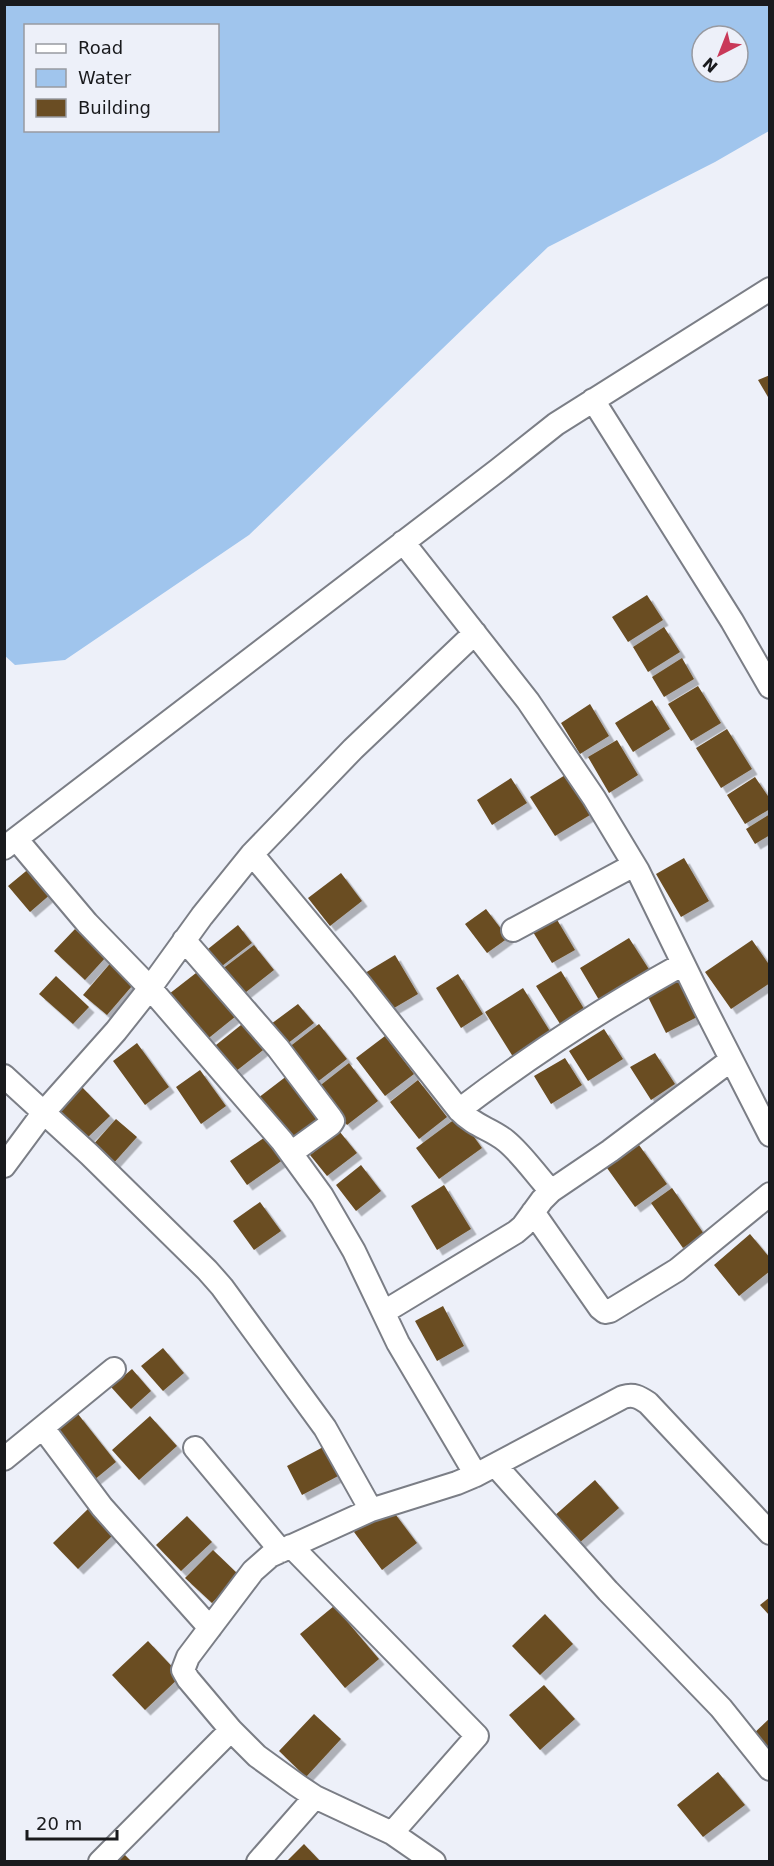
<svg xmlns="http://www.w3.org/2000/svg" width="774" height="1866" viewBox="0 0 774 1866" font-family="'DejaVu Sans',sans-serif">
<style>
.water{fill:#a0c5ed;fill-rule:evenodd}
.building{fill:#6a4d23;filter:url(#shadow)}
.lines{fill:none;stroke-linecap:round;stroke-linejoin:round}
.street-casing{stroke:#7b7e86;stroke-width:26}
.street{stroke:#fff;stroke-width:22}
</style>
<defs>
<filter id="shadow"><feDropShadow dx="5.5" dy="5.5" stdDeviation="0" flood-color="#0004"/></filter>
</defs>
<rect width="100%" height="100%" fill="#edf0f9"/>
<path class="water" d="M4 5H769V131L715 162 548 247 249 535 65 660 15 665 4 655ZM26 26H218V130H26ZM702 36H738V72H702Z"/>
<path class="building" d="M770 375V396L768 397 758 380Z
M647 595 663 620 628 642 612 617Z
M664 627 680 652 648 672 633 647Z
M682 658 694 679 664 697 652 677Z
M698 686 721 723 691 741 668 704Z
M652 700 670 729 633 752 615 723Z
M590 704 609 736 580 754 561 723Z
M727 729 752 769 721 788 696 748Z
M617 740 638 775 609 793 588 757Z
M570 772 595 812 555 836 530 797Z
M755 777 770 799V809L745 824 727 795Z
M511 778 527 803 492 825 477 800Z
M770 814V835L755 844 746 829Z
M684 858 709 901 681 917 656 874Z
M31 867 52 893 30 912 8 886Z
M341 873 362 901 330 926 308 898Z
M486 909 508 938 487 953 465 924Z
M556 918 575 950 552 963 533 932Z
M238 925 252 943 222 966 208 949Z
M75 929 106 957 85 980 54 951Z
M629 938 652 974 602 1005 580 968Z
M752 940 770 966V983L731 1009 705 972Z
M254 945 274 970 241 996 221 970Z
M395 955 418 994 389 1011 365 973Z
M114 959 138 979 107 1015 83 995Z
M205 966 241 1012 205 1041 169 994Z
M561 971 586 1012 562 1027 536 986Z
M458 974 483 1014 461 1028 436 988Z
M680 975 701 1015 666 1033 646 993Z
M56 976 89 1007 73 1024 39 994Z
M523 988 553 1036 515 1060 485 1012Z
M298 1004 314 1023 287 1044 271 1024Z
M246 1021 267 1047 231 1075 211 1049Z
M319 1024 347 1059 316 1083 288 1048Z
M604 1029 623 1059 588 1081 569 1051Z
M385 1036 414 1074 385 1096 356 1058Z
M137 1043 169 1087 145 1105 113 1061Z
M655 1053 675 1084 651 1100 630 1067Z
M565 1058 582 1085 551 1104 534 1076Z
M349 1063 378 1101 347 1125 317 1088Z
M200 1070 226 1106 201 1124 176 1087Z
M292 1072 326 1114 291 1141 258 1098Z
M418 1080 447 1117 419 1139 390 1102Z
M82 1087 110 1116 85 1140 57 1111Z
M459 1116 482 1148 439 1179 416 1148Z
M116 1119 137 1137 112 1165 91 1147Z
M340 1132 357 1153 327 1176 310 1155Z
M271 1133 287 1157 247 1185 230 1161Z
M639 1145 667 1184 635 1207 607 1168Z
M361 1165 381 1191 356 1211 336 1185Z
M444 1185 471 1229 437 1250 411 1206Z
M672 1188 704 1234 683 1248 651 1203Z
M260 1202 281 1231 254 1250 233 1221Z
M750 1234 770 1258V1271L739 1296 714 1265Z
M443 1306 464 1346 437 1361 415 1321Z
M163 1348 184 1373 163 1391 141 1366Z
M132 1369 151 1391 131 1409 111 1387Z
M78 1414 116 1462 94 1480 55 1432Z
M150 1416 177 1446 139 1480 112 1450Z
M327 1445 342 1474 302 1495 287 1466Z
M595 1480 619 1508 577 1545 553 1517Z
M89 1508 114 1534 78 1569 53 1543Z
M393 1511 417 1543 382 1570 354 1532 365 1520Z
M187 1516 212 1542 181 1571 156 1545Z
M213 1550 239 1575 212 1603 185 1578Z
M770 1597V1616L760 1605Z
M334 1606 379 1659 345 1688 300 1634Z
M545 1614 573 1644 540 1675 512 1646Z
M148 1641 181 1676 145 1710 112 1675Z
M544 1685 575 1719 540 1750 509 1715Z
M314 1714 341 1739 306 1777 279 1751Z
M770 1718V1754L752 1735Z
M718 1772 745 1805 703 1837 677 1805Z
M304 1844 321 1862H286Z
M124 1854 132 1862H117Z"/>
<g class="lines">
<g class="street-casing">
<path id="street" d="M593 400 732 621 770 687
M403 542 528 701 594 798 638 871 704 1006 770 1135
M17 840 87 923 150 988 282 1141 322 1196 354 1251 398 1343 476 1475
M4 848 498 470 556 424 770 289
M252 854 360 984 459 1110C475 1127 490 1128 506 1141 523 1155 536 1175 551 1191
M513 930 634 865
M184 940 278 1048 331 1118 333 1121 331 1124 291 1153
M4 1076 90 1155 207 1270 222 1287 325 1428 371 1510
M459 1110C530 1056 605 1007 683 964
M4 1166 44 1112 116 1031 150 988 202 916 252 854 353 749 475 633
M533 1212 600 1308 605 1312 610 1311 677 1270 770 1194
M384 1312 516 1232 523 1226 542 1200 551 1191 610 1151 731 1060
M43 1428 102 1507 210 1628
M195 1448 281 1551
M4 1459 114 1369
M495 1465 608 1591 721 1708 770 1769
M291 1546 477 1736 392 1833
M100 1862 231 1730
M258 1862 315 1797
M434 1862 392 1833 315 1797 297 1785 257 1756 231 1730 188 1679 183 1670 188 1657 253 1571 270 1556 371 1510 457 1483 476 1475 623 1397C634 1394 639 1397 648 1403L770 1533"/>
</g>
<use href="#street" class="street"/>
</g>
<rect width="774" height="1866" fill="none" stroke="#191a1d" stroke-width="12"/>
<rect x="24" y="24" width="195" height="108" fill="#edf0f9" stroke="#989aa1" stroke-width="1.5"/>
<rect x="36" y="44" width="30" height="9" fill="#ffffff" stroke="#989aa1" stroke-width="1.5"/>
<text x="78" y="54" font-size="18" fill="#191a1d">Road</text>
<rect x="36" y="69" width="30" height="18" fill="#a0c5ed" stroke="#989aa1" stroke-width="1.5"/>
<text x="78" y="84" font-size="18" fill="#191a1d">Water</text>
<rect x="36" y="99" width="30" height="18" fill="#6a4d23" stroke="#989aa1" stroke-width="1.5"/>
<text x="78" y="114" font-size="18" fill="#191a1d">Building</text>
<g transform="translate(720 54) rotate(222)"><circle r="28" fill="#edf0f9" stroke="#989aa1" stroke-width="1.5"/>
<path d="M0-4.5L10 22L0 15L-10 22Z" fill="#c93959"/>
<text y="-9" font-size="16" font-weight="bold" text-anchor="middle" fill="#191a1d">N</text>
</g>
<path d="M27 1830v9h90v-9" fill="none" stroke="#191a1d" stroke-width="3"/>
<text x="36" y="1830" font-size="18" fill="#191a1d" stroke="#edf0f9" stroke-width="4.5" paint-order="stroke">20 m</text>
</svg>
